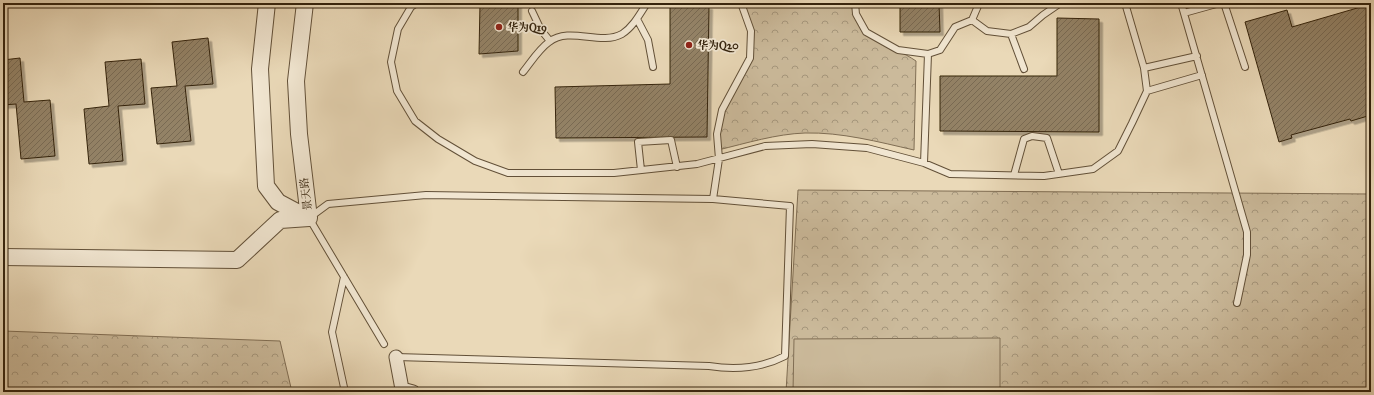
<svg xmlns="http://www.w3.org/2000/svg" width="1374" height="395" viewBox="0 0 1374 395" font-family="'IM FELL Great Primer','Noto Serif SC',serif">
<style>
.park{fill:url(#park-crowns);stroke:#806e54}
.pitch{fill:#cbba9b;stroke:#806e54}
.building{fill:url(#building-hatch);stroke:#34230d;filter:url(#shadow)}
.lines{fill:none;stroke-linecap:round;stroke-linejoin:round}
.service-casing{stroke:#625038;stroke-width:8}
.minor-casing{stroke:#625038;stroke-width:15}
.tertiary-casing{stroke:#625038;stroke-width:18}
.service{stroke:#f1e6d1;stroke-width:6}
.minor{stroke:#f1e6d1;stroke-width:13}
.tertiary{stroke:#f1e6d1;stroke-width:16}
.poi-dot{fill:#8f2418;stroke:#f1e6d1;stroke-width:1.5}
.labels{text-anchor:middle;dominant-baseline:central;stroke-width:3.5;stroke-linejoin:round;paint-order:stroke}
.poi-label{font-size:11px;font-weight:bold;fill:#34230d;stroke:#f1e6d1;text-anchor:start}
.street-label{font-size:11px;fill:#34230d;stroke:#f1e6d1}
</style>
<defs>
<pattern id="park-crowns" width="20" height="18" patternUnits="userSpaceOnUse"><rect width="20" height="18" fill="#cbba9b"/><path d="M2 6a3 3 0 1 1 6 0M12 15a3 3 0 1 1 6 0" fill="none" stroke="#a6977d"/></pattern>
<pattern id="building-hatch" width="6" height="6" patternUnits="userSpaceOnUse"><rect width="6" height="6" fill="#938266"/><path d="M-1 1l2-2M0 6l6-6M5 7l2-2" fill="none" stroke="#796a52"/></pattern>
<filter id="shadow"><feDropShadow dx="3.5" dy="3.5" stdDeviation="0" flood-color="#0004"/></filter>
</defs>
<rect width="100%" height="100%" fill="#ead9b8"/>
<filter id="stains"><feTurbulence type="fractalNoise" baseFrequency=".005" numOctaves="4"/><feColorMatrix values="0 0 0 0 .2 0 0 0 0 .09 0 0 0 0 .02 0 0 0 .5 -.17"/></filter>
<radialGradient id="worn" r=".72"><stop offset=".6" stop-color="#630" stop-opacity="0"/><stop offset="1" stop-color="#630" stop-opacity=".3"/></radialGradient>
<path class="park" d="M741 3H855C857 38 891 44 916 61L914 150C879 142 841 132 805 133 776 134 747 143 718 150L722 110 750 58 751 31Z
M798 190 1371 194V392H786Z
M3 331 280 341 292 392H3Z"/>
<path class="pitch" d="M1000 338V392H793L794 339Z"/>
<path class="building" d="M480 3H518V51L479 54Z
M900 3H939L940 32H900Z
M1371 4V115L1351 121 1350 119 1291 135 1292 138 1279 142 1245 22 1287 10 1292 27Z
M670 6H709L707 137 556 138 555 87 670 84Z
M1057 18 1099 19V132L940 131V76H1057Z
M208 38 213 84 185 86 191 141 157 144 151 88 177 86 172 42Z
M20 58 24 102 50 100 55 156 21 159 16 104 3 105V60Z
M141 59 145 104 118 106 123 161 89 164 84 109 109 106 105 62Z"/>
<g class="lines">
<g class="service-casing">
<path id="service" d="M417 3 411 7 398 29 391 62 397 91 415 121 438 139 475 161 508 173H614L697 164 765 146 812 144 867 148 924 163 950 174 1044 176 1093 169 1118 151 1132 123 1147 91 1144 68
M855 3 856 14 866 32 898 50 928 54 940 50 955 27 972 20 987 31 1011 34 1029 27 1043 15 1059 4 1104 3
M1125 3 1144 68 1197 56
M1181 3 1247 232V255L1237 303
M1224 3 1245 67
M532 11 541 30 550 41
M1184 13 1220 3
M637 19 648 40 653 67
M972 20 978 6 977 3
M1011 34 1024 69
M523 72C531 62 539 49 549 42 570 26 600 46 622 34 633 27 640 14 647 3
M1147 91 1202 75
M924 163 928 54
M641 170 638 142 671 140 677 167
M1014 175 1024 139 1032 136 1047 138 1059 174
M713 199 719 159 717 134 722 110 750 58 751 31 741 3
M344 277 332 332 345 392
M384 344 309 218 328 204 426 195 713 199 790 206 785 356C762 368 735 370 709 366L396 357"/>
</g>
<g class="minor-casing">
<path id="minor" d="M396 357 402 389 413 392"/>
</g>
<g class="tertiary-casing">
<path id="tertiary" d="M267 3 260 69 266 186 278 202 308 218
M305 3 296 81 299 134 309 218
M3 257 237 260 280 220 309 218"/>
</g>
<use href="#service" class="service"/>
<use href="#minor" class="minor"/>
<use href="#tertiary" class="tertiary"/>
</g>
<g class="poi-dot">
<circle cx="499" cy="27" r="4"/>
<circle cx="689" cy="45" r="4"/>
</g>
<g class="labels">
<g class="poi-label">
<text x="507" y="27">华为Q19</text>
<text x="697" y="45">华为Q20</text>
</g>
<g class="street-label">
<text transform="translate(306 194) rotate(-97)">景天路</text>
</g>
</g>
<rect width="1374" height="395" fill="none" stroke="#ead9b8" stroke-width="16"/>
<rect x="4" y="4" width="1366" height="387" fill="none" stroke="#34230d" stroke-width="2"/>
<rect x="8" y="8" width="1358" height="379" fill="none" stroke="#34230d"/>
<rect width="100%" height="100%" filter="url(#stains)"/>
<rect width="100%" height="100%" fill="url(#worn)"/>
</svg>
